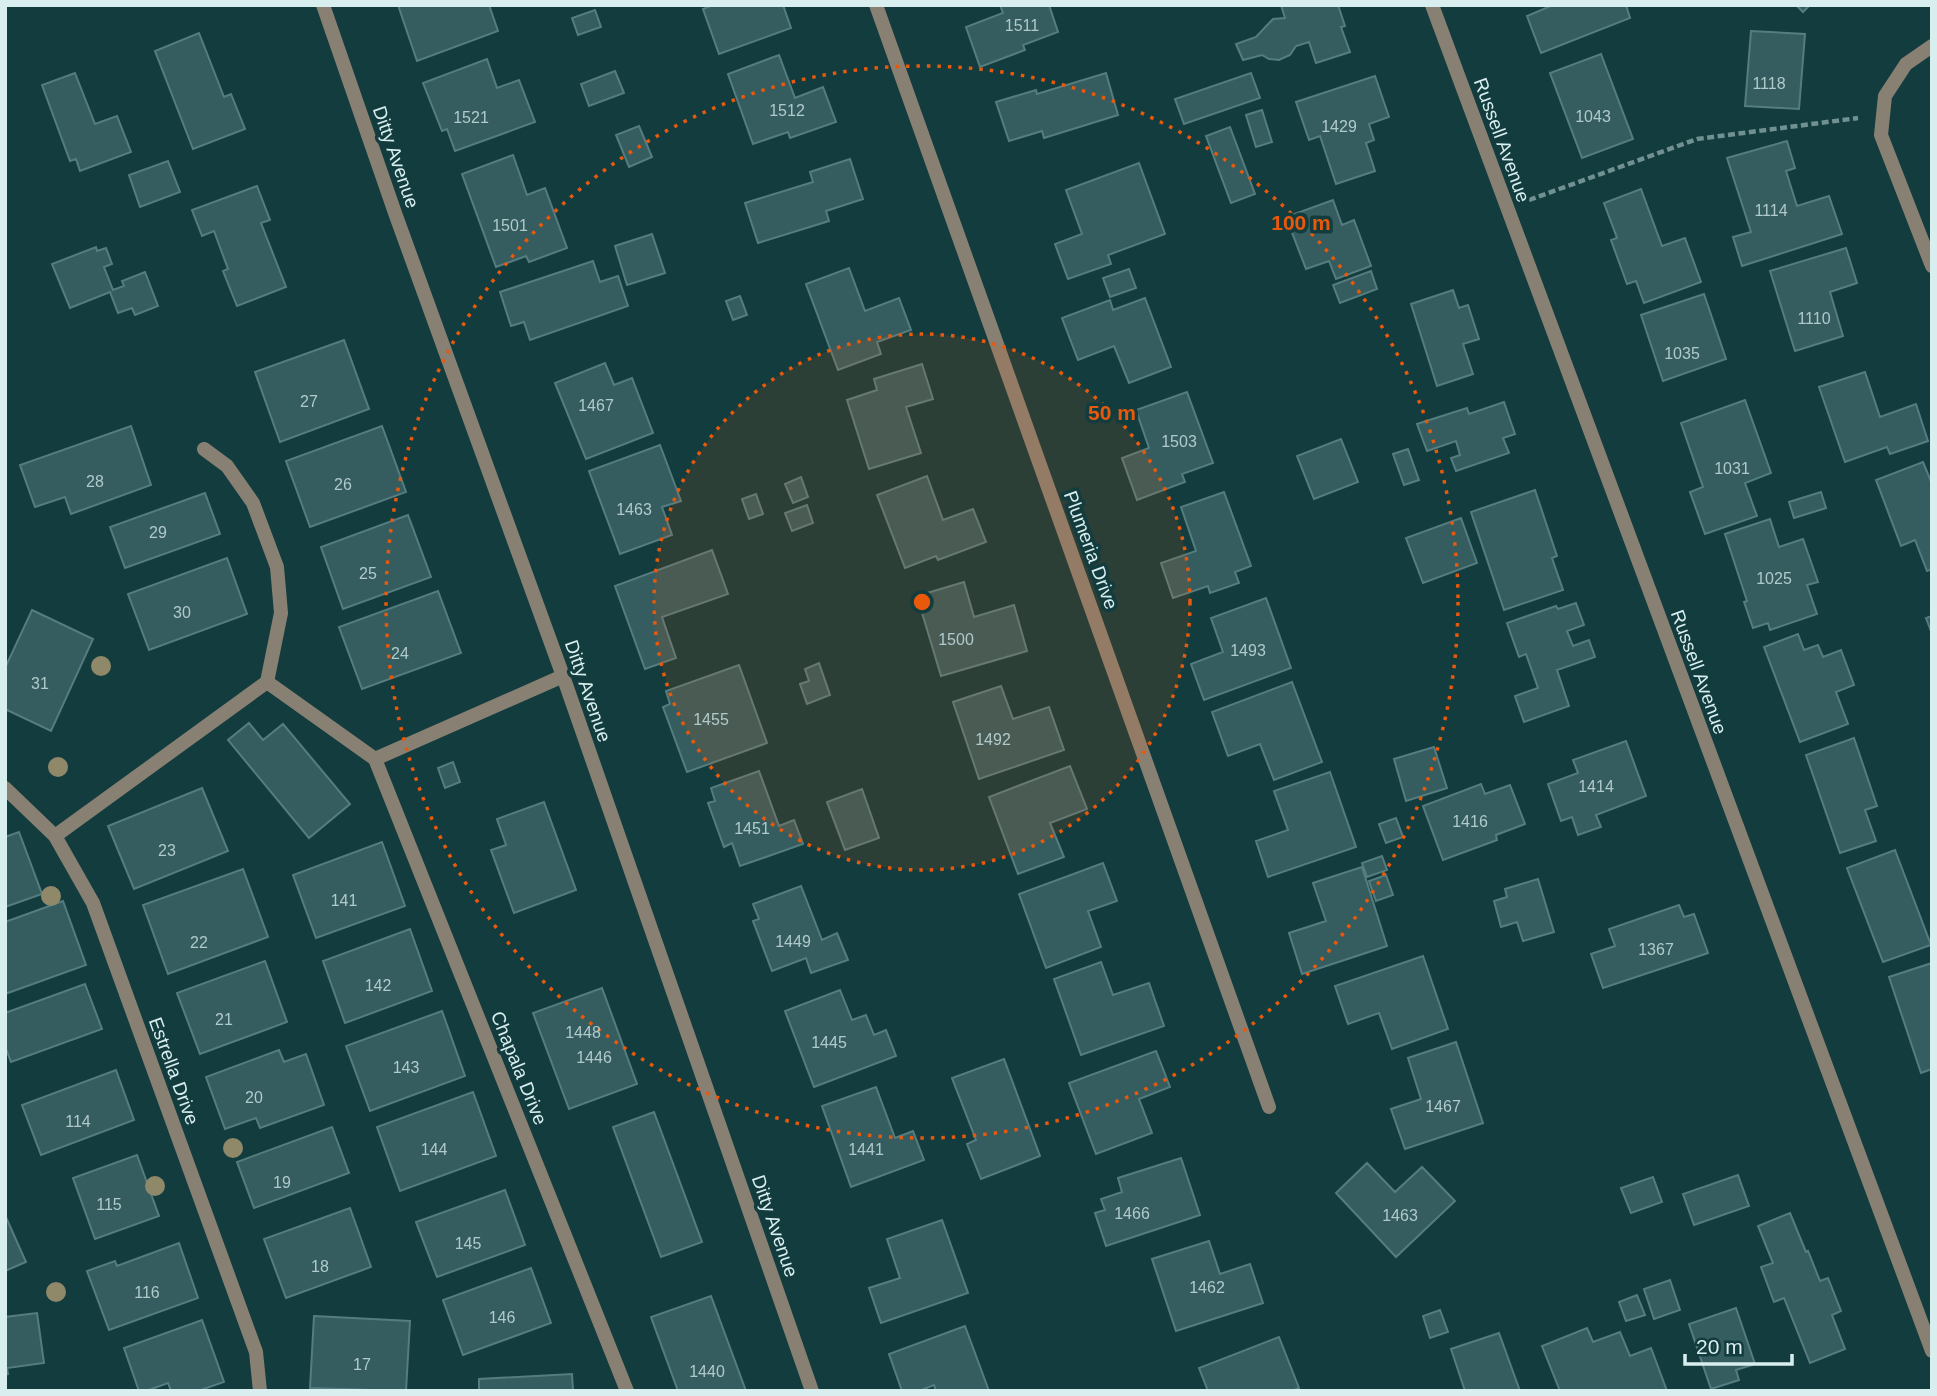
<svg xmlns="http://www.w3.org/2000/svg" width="1937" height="1396" viewBox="0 0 1937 1396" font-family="Helvetica,sans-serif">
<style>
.building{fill:#355c5f;stroke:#557d80;stroke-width:2}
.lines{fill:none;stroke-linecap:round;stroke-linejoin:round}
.path{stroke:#709091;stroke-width:4.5;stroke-dasharray:7 3.5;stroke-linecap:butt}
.minor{stroke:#898074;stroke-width:14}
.tree{fill:#8f8869}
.ring{fill:none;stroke:#e8590c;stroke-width:3.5;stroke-dasharray:3.5 7}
.labels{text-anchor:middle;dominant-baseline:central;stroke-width:7;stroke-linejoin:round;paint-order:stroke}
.number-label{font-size:16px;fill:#b0cacb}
.street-label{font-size:19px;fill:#d9eeef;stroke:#133c3e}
.centre{fill:#e8590c;stroke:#133c3e;stroke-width:3.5}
.ring-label{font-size:21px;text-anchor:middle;font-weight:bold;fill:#e8590c;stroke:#133c3e;stroke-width:7;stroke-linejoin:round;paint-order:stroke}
</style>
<rect width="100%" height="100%" fill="#133c3e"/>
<path class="building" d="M398 5H489L498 31 417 61Z
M713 5H783L791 28 719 54 703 9Z
M1000 5H1049L1058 32 1023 45 1025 50 980 67 966 27 1003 13Z
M1281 5H1338L1345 26 1341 27 1350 52 1316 63 1309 42 1296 46 1290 55 1279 60 1269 59 1262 55 1243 60 1236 44 1256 37 1273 19 1285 18Z
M1553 5H1626L1630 18 1541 53 1527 16Z
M1796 5H1810L1803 12Z
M595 10 601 27 578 35 572 18Z
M1751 31 1805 34 1799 109 1745 106Z
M199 33 224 97 231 94 245 129 193 149 155 51Z
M1601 54 1633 139 1582 158 1550 73Z
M779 55 795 98 823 87 836 122 790 138 788 132 753 144 728 74Z
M487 59 497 88 519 80 535 122 455 151 447 129 442 131 423 83Z
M615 71 624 93 589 106 581 84Z
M75 73 95 124 117 116 131 152 80 171 76 159 70 161 42 85Z
M1106 73 1118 115 1044 138 1042 131 1009 141 996 102 1036 90 1037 94Z
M1251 73 1260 98 1184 124 1175 99Z
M1375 76 1389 117 1369 124 1374 140 1366 143 1375 171 1336 184 1320 136 1309 140 1296 102Z
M1262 110 1272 142 1256 147 1246 115Z
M639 126 652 157 629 167 616 135Z
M1230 127 1255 194 1231 203 1206 136Z
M1787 141 1795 168 1786 171 1797 206 1829 196 1842 234 1742 266 1733 237 1751 232 1727 158Z
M513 155 527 195 545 188 567 248 529 262 526 256 496 267 462 174Z
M850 159 863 199 826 211 829 221 758 243 745 203 813 182 810 172Z
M168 161 180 192 140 207 129 175Z
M1139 163 1165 234 1108 255 1111 264 1068 279 1055 244 1082 234 1066 190Z
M257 186 270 220 261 223 286 287 237 306 223 271 228 269 214 231 202 236 192 210Z
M1641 189 1662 246 1685 238 1701 282 1644 303 1636 281 1627 284 1611 240 1617 238 1604 203Z
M1333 200 1342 225 1354 220 1371 266 1336 279 1329 261 1306 269 1286 217Z
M652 234 665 273 627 285 615 246Z
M96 247 97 251 106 248 112 264 104 267 113 290 124 286 122 281 145 272 158 306 135 315 132 308 118 313 110 292 70 308 52 264Z
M1846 248 1857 283 1830 292 1843 336 1795 351 1770 271Z
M593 261 600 282 618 276 628 306 530 340 524 322 511 326 500 292Z
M849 268 865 311 899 298 911 330 877 342 881 354 838 370 806 284Z
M1129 269 1136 288 1110 297 1103 278Z
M1371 271 1377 289 1340 303 1333 285Z
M1453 290 1459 308 1468 305 1479 339 1463 344 1473 374 1437 386 1411 304Z
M1704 294 1726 359 1663 381 1641 315Z
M740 296 747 315 733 320 726 301Z
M1145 298 1171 367 1129 383 1114 346 1078 360 1062 318 1110 300 1113 310Z
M344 340 369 409 280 442 255 372Z
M605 363 614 385 632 378 653 433 586 459 555 383Z
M922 364 933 399 906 407 921 453 869 469 847 400 877 390 874 379Z
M1865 372 1880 417 1916 404 1928 441 1890 454 1887 447 1845 462 1819 387Z
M1187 392 1213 463 1182 474 1185 482 1137 500 1122 458 1149 448 1136 410Z
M1745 400 1771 473 1745 483 1757 516 1705 534 1690 492 1703 487 1681 423Z
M1504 402 1515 434 1503 438 1509 453 1456 471 1451 458 1460 455 1456 441 1427 451 1417 424 1467 408 1469 414Z
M131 426 151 485 71 514 65 497 35 507 20 465Z
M382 426 406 492 310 527 286 461Z
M1341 439 1358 482 1314 499 1297 456Z
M660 445 681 501 662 507 672 535 620 554 589 471Z
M1408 449 1419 480 1404 485 1393 454Z
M1923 462 1932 484V569L1927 571 1915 540 1901 546 1876 480Z
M927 476 943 520 973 509 986 542 938 560 936 556 905 568 877 495Z
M801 477 808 497 793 503 785 484Z
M1535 490 1557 556 1552 558 1563 590 1504 610 1471 512Z
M1224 492 1251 566 1235 572 1239 583 1210 593 1208 586 1173 598 1161 563 1196 551 1181 507Z
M1821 492 1826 508 1794 518 1789 502Z
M205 493 220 534 125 568 110 527Z
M756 494 763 514 749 519 742 499Z
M807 505 813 523 792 531 785 513Z
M408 515 431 577 343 609 321 547Z
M1461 518 1477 563 1423 583 1406 538Z
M1770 519 1779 547 1803 539 1818 582 1807 585 1817 614 1770 630 1768 623 1753 628 1744 602 1747 601 1725 534Z
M712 550 728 594 662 617 676 658 645 669 615 586Z
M227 558 247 614 149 650 128 594Z
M964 582 974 617 1014 605 1027 651 941 676 917 596Z
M438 591 461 653 362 689 339 627Z
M1266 598 1291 668 1204 700 1191 664 1223 652 1211 618Z
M1576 603 1584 625 1567 631 1573 646 1589 640 1595 657 1557 670 1569 706 1524 722 1515 696 1538 688 1526 654 1519 657 1507 623 1556 606 1558 609Z
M32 610 93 639 51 731 5 709V668Z
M1932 616V634L1926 618Z
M1798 634 1804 650 1818 645 1823 657 1841 650 1854 685 1836 692 1848 724 1800 742 1764 647Z
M819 663 830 695 807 704 800 684 809 681 805 669Z
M739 665 767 743 687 772 663 707 670 704 666 691Z
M1292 682 1322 762 1274 780 1260 744 1228 756 1212 712Z
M1001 686 1013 719 1049 707 1064 750 979 779 953 702Z
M249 723 263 740 283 724 350 804 309 838 228 740Z
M1854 738 1877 806 1865 810 1876 841 1840 853 1806 755Z
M1626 741 1646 796 1596 815 1601 827 1578 835 1572 817 1561 821 1548 784 1578 773 1573 760Z
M1434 747 1447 788 1406 801 1394 759Z
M453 762 460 782 445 788 438 768Z
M1070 766 1087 809 1050 823 1064 857 1018 874 989 797Z
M759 771 779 826 794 820 803 844 740 866 732 843 724 847 708 803 715 801 711 788Z
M1330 772 1356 847 1268 877 1256 841 1288 830 1274 791Z
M1481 784 1485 794 1510 785 1525 824 1496 835 1497 840 1443 860 1423 806Z
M202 788 228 851 134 889 108 826Z
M862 789 879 838 845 850 827 802Z
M544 802 576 890 514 913 491 850 506 845 497 819Z
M1396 818 1403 837 1386 843 1379 824Z
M19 832 42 894 5 907V837Z
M382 842 405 906 316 938 293 875Z
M1895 850 1931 945 1883 962 1847 868Z
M1382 856 1387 870 1367 877 1362 863Z
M1103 863 1117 901 1088 911 1101 947 1046 968 1019 894Z
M1362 867 1387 946 1302 974 1289 933 1326 921 1313 883Z
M243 869 268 937 168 974 143 905Z
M1386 875 1393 895 1376 901 1369 881Z
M1538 879 1554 932 1523 941 1517 922 1501 927 1494 901 1507 897 1505 889Z
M801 886 822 940 837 933 848 960 811 973 806 958 772 971 753 921 759 919 753 904Z
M63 901 86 965 5 994V922Z
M1679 905 1684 917 1694 914 1708 953 1603 988 1591 954 1615 946 1609 929Z
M410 929 432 991 345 1023 323 961Z
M1423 956 1448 1029 1392 1049 1379 1013 1348 1024 1335 986Z
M265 961 287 1022 200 1054 177 993Z
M1101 962 1113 995 1149 983 1164 1026 1081 1055 1054 979Z
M1932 963V1069L1921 1073 1889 977Z
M85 984 102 1029 11 1062 5 1046V1013Z
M602 988 637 1084 569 1109 533 1013Z
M840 990 852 1020 866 1015 874 1035 886 1030 896 1056 814 1087 785 1011Z
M442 1011 465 1076 370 1111 346 1046Z
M1456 1042 1483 1123 1405 1149 1391 1109 1421 1099 1408 1058Z
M279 1050 284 1062 306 1054 324 1105 260 1128 256 1118 225 1129 206 1077Z
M1156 1051 1170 1087 1139 1099 1152 1133 1096 1154 1069 1083Z
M1004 1059 1040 1156 981 1179 967 1144 976 1140 952 1078Z
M116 1070 134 1120 41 1155 22 1105Z
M876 1087 895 1138 913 1131 924 1160 851 1187 822 1106Z
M473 1092 496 1156 400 1191 377 1127Z
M654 1112 702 1242 661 1257 613 1127Z
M332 1127 349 1173 254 1208 237 1162Z
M137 1155 159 1216 95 1239 73 1178Z
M1181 1158 1200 1215 1106 1246 1095 1213 1105 1210 1101 1199 1122 1192 1118 1178Z
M1367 1163 1395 1192 1422 1167 1455 1201 1396 1257 1336 1193Z
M1738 1175 1749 1206 1694 1225 1683 1194Z
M1653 1177 1662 1202 1631 1213 1621 1188Z
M505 1190 525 1245 437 1277 416 1222Z
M350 1208 371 1267 286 1298 264 1239Z
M1790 1213 1806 1252 1808 1251 1820 1281 1828 1278 1841 1311 1832 1315 1845 1349 1810 1363 1784 1298 1774 1302 1761 1267 1773 1263 1758 1226Z
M5 1215 26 1262 5 1271Z
M942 1220 968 1293 881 1323 869 1288 900 1278 887 1239Z
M1209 1241 1220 1274 1250 1264 1263 1303 1176 1331 1152 1259Z
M179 1243 198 1298 109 1330 87 1271 115 1261 117 1266Z
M531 1268 551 1323 463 1355 443 1300Z
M1670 1280 1680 1310 1654 1319 1644 1289Z
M1637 1295 1645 1315 1626 1321 1619 1302Z
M711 1296 746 1391H678L651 1317Z
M1736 1308 1755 1364 1736 1370 1739 1380 1711 1389 1689 1324Z
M1440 1310 1448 1332 1430 1338 1423 1316Z
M37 1313 44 1363 7 1368 8 1374 5 1375V1317Z
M314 1316 410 1321 406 1391 310 1388Z
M202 1320 224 1382 198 1391H171L168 1383 146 1391H139L124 1348Z
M965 1326 989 1391H936L934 1385 919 1391H902L889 1354Z
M1587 1328 1593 1342 1620 1332 1630 1356 1651 1348 1667 1391H1560L1542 1346Z
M1499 1333 1520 1391H1465L1451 1349Z
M1279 1337 1299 1388 1292 1391H1208L1199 1368Z
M572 1374 573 1391H479V1379Z"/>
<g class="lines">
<path class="path" d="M1529 200 1697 139 1858 118"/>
<path class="minor" d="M323 5 395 213 563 676 812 1391
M876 5 1269 1107
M1432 5 1932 1351
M1932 46 1906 64 1885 96 1881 135 1932 266
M204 449 227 466 253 503 277 567 281 613 267 682 375 759
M563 676 375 759 627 1391
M5 788 55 836 93 903 256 1352 260 1391
M55 836 267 682"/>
</g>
<g class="tree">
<circle cx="101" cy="666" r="10"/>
<circle cx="58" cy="767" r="10"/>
<circle cx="51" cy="896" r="10"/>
<circle cx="233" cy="1148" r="10"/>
<circle cx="155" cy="1186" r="10"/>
<circle cx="56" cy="1292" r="10"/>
</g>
<circle cx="922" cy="602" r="268" fill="#e8590c" fill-opacity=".12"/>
<g class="ring">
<circle cx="922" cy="602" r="268"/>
<circle cx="922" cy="602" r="536"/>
</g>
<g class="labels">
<g class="number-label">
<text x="1022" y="25">1511</text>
<text x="1769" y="83">1118</text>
<text x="787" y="110">1512</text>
<text x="1593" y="116">1043</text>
<text x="471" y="117">1521</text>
<text x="1339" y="126">1429</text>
<text x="1771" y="210">1114</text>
<text x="510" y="225">1501</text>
<text x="1814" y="318">1110</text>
<text x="1682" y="353">1035</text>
<text x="309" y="401">27</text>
<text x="596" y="405">1467</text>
<text x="1179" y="441">1503</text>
<text x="1732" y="468">1031</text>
<text x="95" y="481">28</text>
<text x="343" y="484">26</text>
<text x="634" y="509">1463</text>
<text x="158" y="532">29</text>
<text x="368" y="573">25</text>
<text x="1774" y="578">1025</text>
<text x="182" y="612">30</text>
<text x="956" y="639">1500</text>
<text x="1248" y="650">1493</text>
<text x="400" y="653">24</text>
<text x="40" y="683">31</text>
<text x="711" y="719">1455</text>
<text x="993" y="739">1492</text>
<text x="1596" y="786">1414</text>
<text x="1470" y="821">1416</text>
<text x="752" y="828">1451</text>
<text x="167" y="850">23</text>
<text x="344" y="900">141</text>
<text x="793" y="941">1449</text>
<text x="199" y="942">22</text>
<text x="1656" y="949">1367</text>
<text x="378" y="985">142</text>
<text x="224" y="1019">21</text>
<text x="583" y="1032">1448</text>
<text x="829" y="1042">1445</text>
<text x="594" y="1057">1446</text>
<text x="406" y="1067">143</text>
<text x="254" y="1097">20</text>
<text x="1443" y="1106">1467</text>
<text x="78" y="1121">114</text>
<text x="434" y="1149">144</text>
<text x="866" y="1149">1441</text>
<text x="282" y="1182">19</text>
<text x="109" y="1204">115</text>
<text x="1132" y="1213">1466</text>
<text x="1400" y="1215">1463</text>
<text x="468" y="1243">145</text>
<text x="320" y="1266">18</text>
<text x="1207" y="1287">1462</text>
<text x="147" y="1292">116</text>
<text x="502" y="1317">146</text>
<text x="362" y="1364">17</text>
<text x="707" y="1371">1440</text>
</g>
<g class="street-label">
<text transform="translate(1502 140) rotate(70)">Russell Avenue</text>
<text transform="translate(396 157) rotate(71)">Ditty Avenue</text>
<text transform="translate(1091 550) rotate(70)">Plumeria Drive</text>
<text transform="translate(1699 672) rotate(70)">Russell Avenue</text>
<text transform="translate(588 691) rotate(71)">Ditty Avenue</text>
<text transform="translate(519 1068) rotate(68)">Chapala Drive</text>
<text transform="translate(174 1071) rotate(70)">Estrella Drive</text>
<text transform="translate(775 1226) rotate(71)">Ditty Avenue</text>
</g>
</g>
<circle cx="922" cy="602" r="10" class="centre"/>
<g class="ring-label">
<text x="1301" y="230">100 m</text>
<text x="1112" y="420">50 m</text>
</g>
<rect width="1937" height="1396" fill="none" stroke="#d9eeef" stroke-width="14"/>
<path d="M1685 1354v10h107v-10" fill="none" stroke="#d9eeef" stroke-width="3.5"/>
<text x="1696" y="1354" font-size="21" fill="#d9eeef" stroke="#133c3e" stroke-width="5" paint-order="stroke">20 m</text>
</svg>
